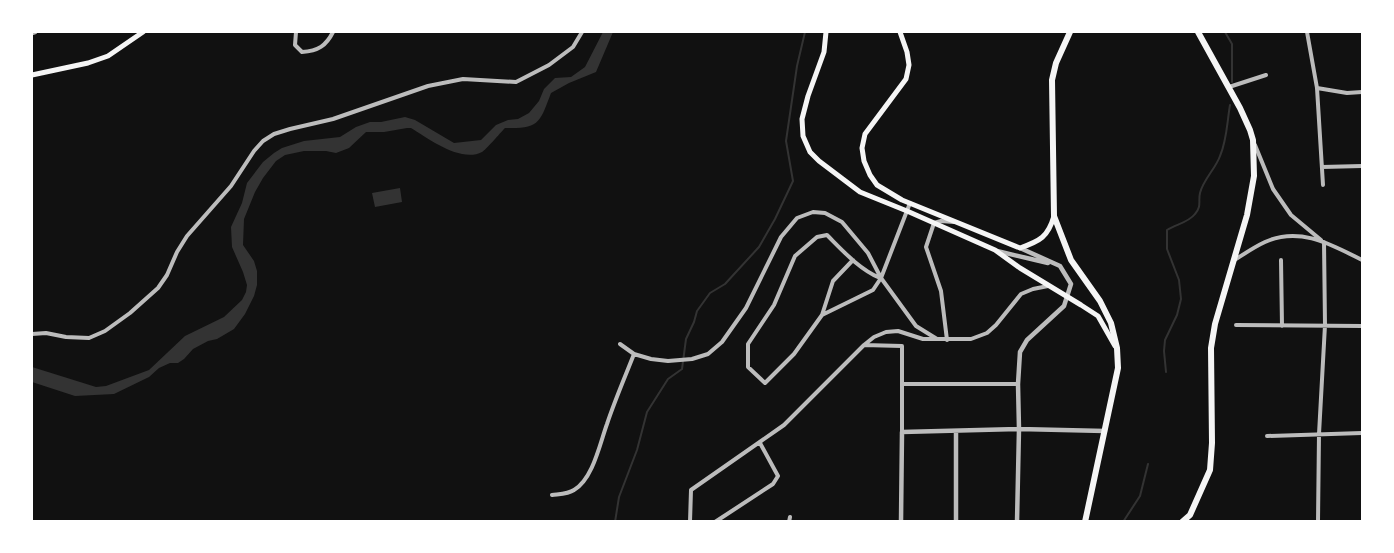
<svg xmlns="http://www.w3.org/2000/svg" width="1394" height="553" viewBox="0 0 1394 553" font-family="Lato,sans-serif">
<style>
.water{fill:#333}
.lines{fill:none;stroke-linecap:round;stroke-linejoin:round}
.stream{stroke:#333;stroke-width:2}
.minor{stroke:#bcbcbc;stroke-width:4}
.tertiary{stroke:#bcbcbc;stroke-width:4.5}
.secondary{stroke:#f5f5f5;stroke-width:5}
.primary{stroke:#f5f5f5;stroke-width:6}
</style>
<rect width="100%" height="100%" fill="#111"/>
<path class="water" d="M603 32H613L596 72 569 83 551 93C540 122 540 129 505 128 500 133 486 150 482 152 461 163 429 139 411 128H407L384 132H366L349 148 336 153 326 151H304L285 155 276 161 263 178 255 192 244 219 243 245 254 261 257 271V285L254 296 245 314 234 329 217 339 208 341 193 349 184 359 178 363H170L159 368 149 377 114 394 75 396 32 382V367L96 387 106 386 149 370 185 336 224 317 242 300 246 292 247 285 243 272 232 247 231 227 242 203 247 183 263 162 274 153 282 148 304 141 340 137 356 127 370 122H381L405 117 415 120 454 143 481 140 496 125 508 120 518 119 529 113 539 101 544 89 555 78 571 77 585 67Z
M400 188 402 202 375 207 372 193Z"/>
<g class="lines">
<path class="stream" d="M1225 32 1232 44V82
M1166 372 1164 351 1165 340 1177 315 1181 299 1179 280 1167 249V230C1176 224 1188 223 1195 214 1202 206 1198 201 1200 193 1203 180 1216 168 1220 156 1227 140 1227 122 1230 105
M615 522 619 497 637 450 647 412 668 379 682 369 686 339 694 322 697 311 710 293 725 284 759 247 775 219 793 181 786 141 797 66 805 32
M1123 522 1140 496 1148 464"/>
<path class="minor" d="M296 32 295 45 302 52C318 51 326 46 333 32
M1307 32 1317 88 1323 185
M1229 87 1266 75
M1317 88 1347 93 1362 92
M1255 145 1273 189 1291 215 1321 240
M1322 167 1362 166
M853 260 833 281 822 315 794 354 765 383 748 367V344L774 305 795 256 817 237 827 235C843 251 859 269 880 278
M1281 260 1282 326
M1233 261C1244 254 1254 247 1265 242 1300 226 1332 245 1362 260
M822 315 873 290 881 278 910 203
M1236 325 1362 326
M32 334 46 333 66 337 89 338 105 331 130 313 158 288 167 275 177 252 187 236 231 186 254 151 263 141 274 134 290 129 333 119 428 86 463 79 516 82 549 65 573 47 582 32
M947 340 941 291 926 247 934 223 941 221 954 222
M620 344 634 354 651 359 668 361 692 359 708 354 722 342 746 308 781 237 797 218 813 212 825 213 842 222 868 253 881 278 916 326 937 339
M864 345 902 346V432
M902 384H1018
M1267 436 1362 433
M552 495C559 494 568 494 574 490 593 479 600 443 607 424 615 400 625 377 634 354
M690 522 691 490 784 425 864 345 874 337 886 332 898 331 923 339H971L987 333 996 325 1021 294 1033 289 1048 286
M715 522 773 484 778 476 760 443
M789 522 790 517
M1318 522 1319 434 1325 325 1324 242"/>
<path class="tertiary" d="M32 33 35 32
M997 251 1048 263
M901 522 902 432 1019 429 1105 431
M956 522V431
M1017 522 1019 429 1018 384 1020 352 1027 340 1064 306 1071 284 1060 266 1020 248"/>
<path class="secondary" d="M826 32 824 52 808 96 802 119 803 136 810 152 819 161 860 192 907 211 995 250 1020 268 1081 305 1098 316 1115 346
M900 32 907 52 909 65 906 79 865 134 862 148 864 161 870 175 877 185 902 200 1020 248C1040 241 1048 237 1054 216
M32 75 88 63 108 56 143 32"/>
<path class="primary" d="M1070 32 1056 63 1052 80 1054 216 1071 260 1100 301 1111 323 1117 348 1118 368 1085 522
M1182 522 1190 515 1210 470 1212 443 1211 348 1215 324 1247 215 1254 176 1253 140 1250 130 1240 108 1198 32"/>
</g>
<rect width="1394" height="553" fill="none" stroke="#ffffff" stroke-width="66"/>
</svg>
